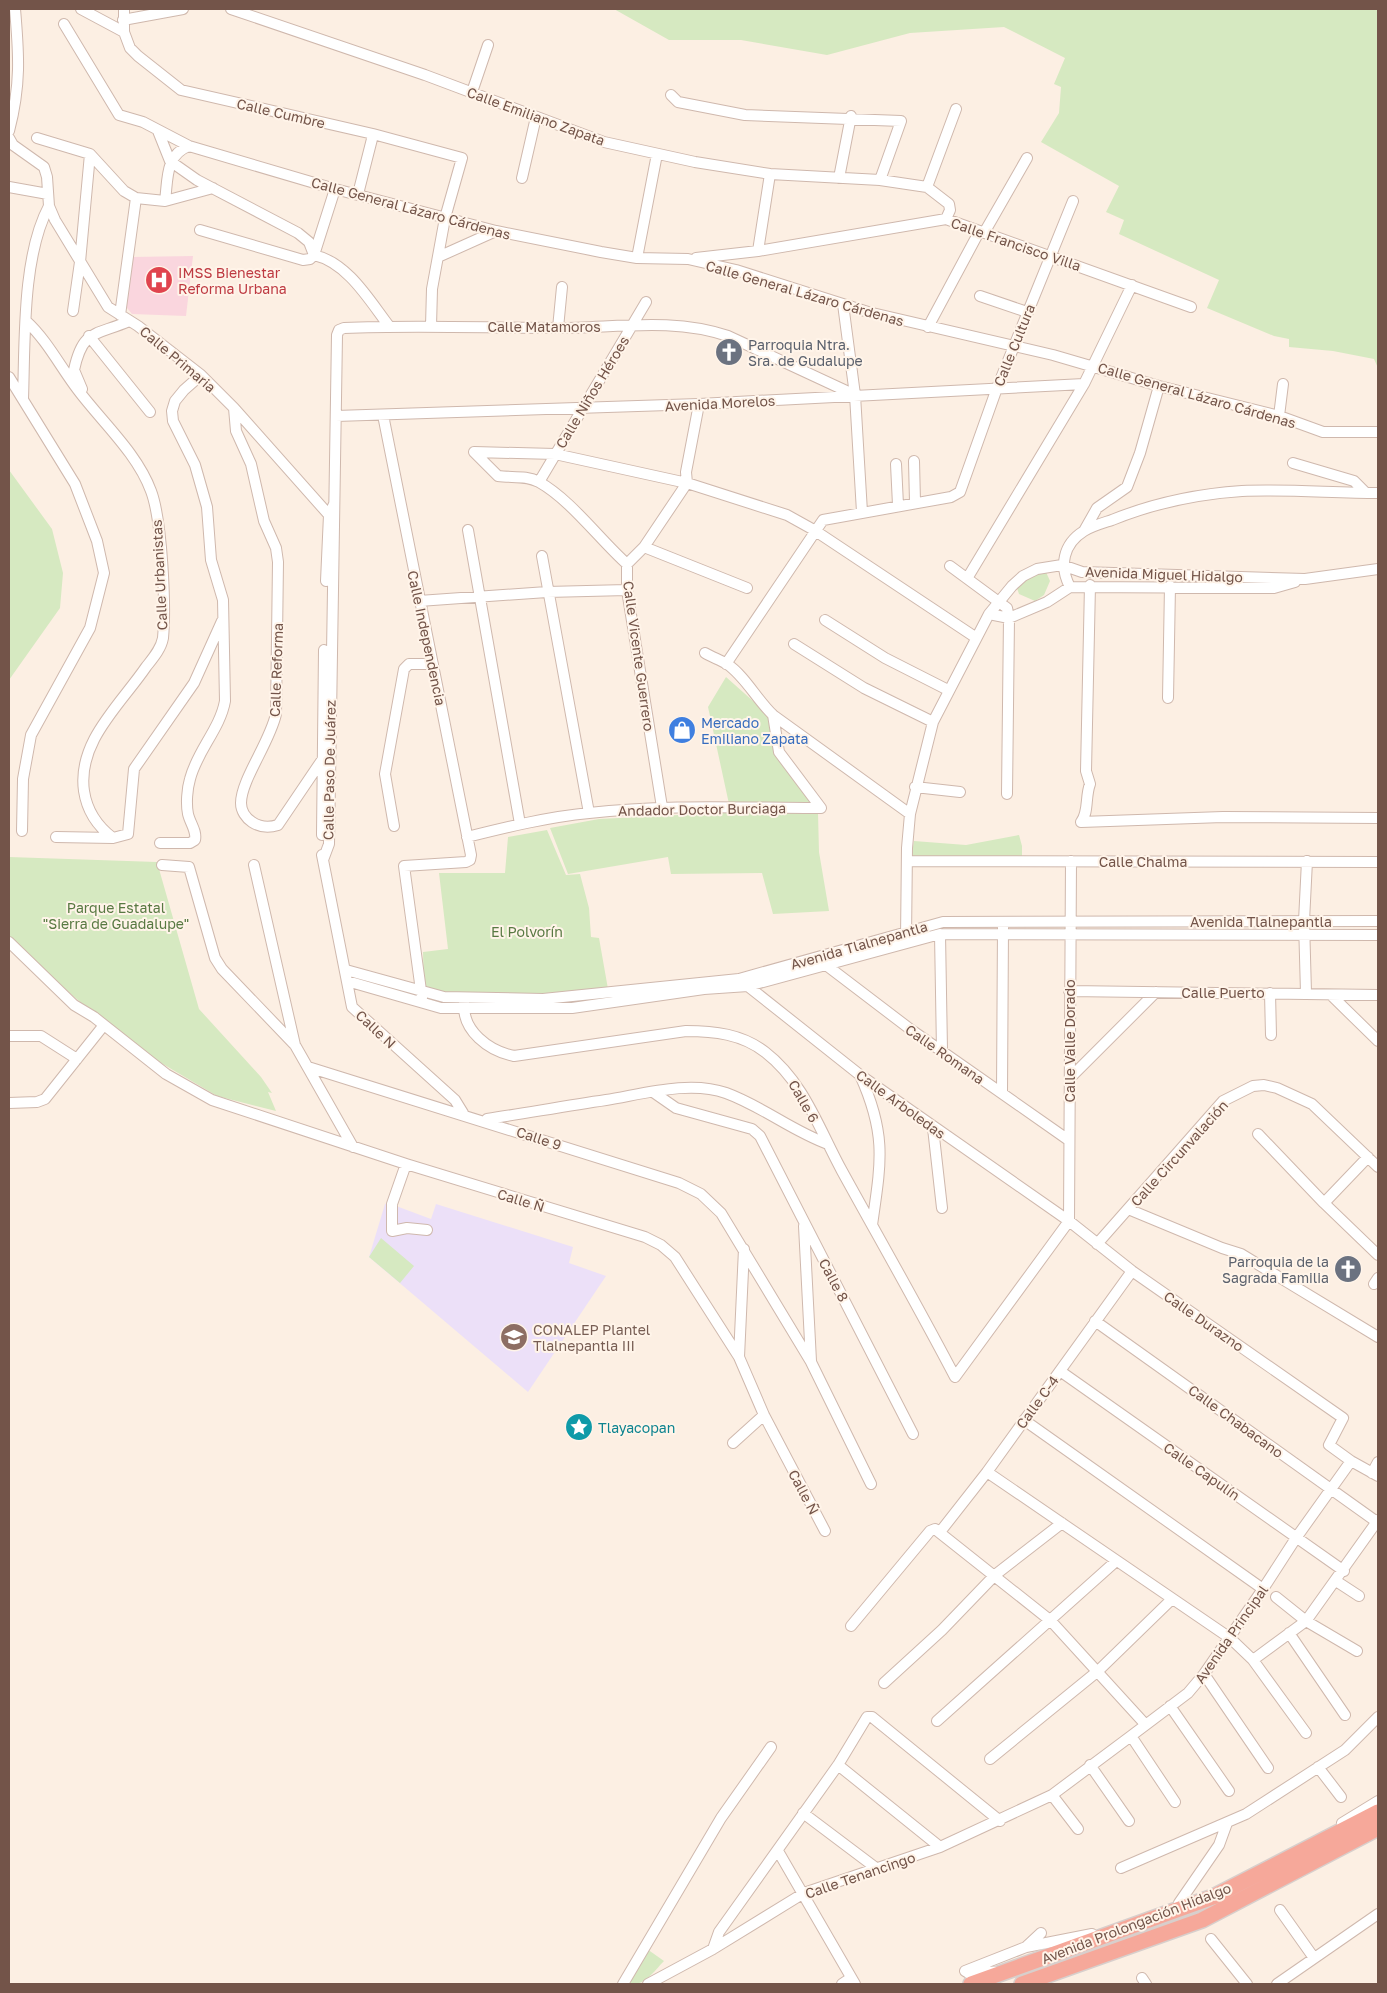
<svg xmlns="http://www.w3.org/2000/svg" width="1387" height="1993" viewBox="0 0 1387 1993" font-family="'Golos Text',sans-serif">
<style>
.education{fill:#ece0f8}
.medical{fill:#fad6de}
.green{fill:#d6e9c1}
.lines{fill:none;stroke-linecap:round;stroke-linejoin:round}
.minor-casing{stroke:#cfb8ad;stroke-width:12}
.highway-casing{stroke:#d8cfcc;stroke-width:18}
.minor{stroke:#fff;stroke-width:10}
.highway{stroke:#f6a89a;stroke-width:15}
.labels{text-anchor:middle;dominant-baseline:central;stroke-width:4;stroke-linejoin:round;paint-order:stroke}
.street-label{font-size:14px;fill:#735449;stroke:#fff4e9}
.health-label{font-size:14px;fill:#be3a42;stroke:#fff4e9;text-anchor:start}
.worship-label{font-size:14px;fill:#5b616d;stroke:#fff4e9;text-anchor:start}
.shop-label{font-size:14px;fill:#366cbe;stroke:#fff4e9;text-anchor:start}
.park-label{font-size:14px;fill:#587942;stroke:#fff4e9}
.education-label{font-size:14px;fill:#785e54;stroke:#fff4e9;text-anchor:start}
.culture-label{font-size:14px;fill:#0d838f;stroke:#fff4e9;text-anchor:start}
</style>
<rect width="100%" height="100%" fill="#fcefe3"/>
<path class="education" d="M388 1203 431 1219 436 1204 573 1247 569 1263 606 1276 528 1392 369 1257 385 1204Z"/>
<path class="medical" d="M193 256 186 316 132 314 123 303 131 257Z"/>
<path class="green" d="M614 9H1378V368L1374 359 1333 351 1289 347V339L1274 336 1207 308 1219 280 1119 234 1124 220 1106 212 1119 186 1041 142 1059 113 1061 87 1054 84 1065 58 1004 27 910 33 827 55 741 40H669Z
M9 470 52 529 63 573 60 608 9 680Z
M1046 572 1050 581 1044 595 1035 601 1019 594 1017 588 1033 573Z
M726 677 770 716 778 755 815 805 729 804 708 707Z
M738 812 818 813 819 852 829 911 773 914 762 873 671 874 668 857 568 874 550 828 599 819Z
M547 830 566 875 580 874 589 908 591 937 599 938 608 989 499 996 424 993 423 952 448 949 439 873H505L508 837Z
M1019 835 1022 846V861L911 858 914 841 966 845Z
M9 857 157 862 199 1009 261 1077 272 1093 268 1092 276 1111 217 1096 129 1044 50 976 9 937Z
M381 1238 414 1266 400 1283 369 1257Z
M647 1949 664 1961C655 1970 641 1991 628 1981Z"/>
<g class="lines">
<g class="minor-casing">
<path id="minor" d="M81 9 124 32
M124 9V32L130 48 138 56 181 90 373 134 462 158 445 218 432 289 431 326
M231 9 425 75 604 142 695 162 770 174 880 180 927 187 949 204 950 210 946 219
M123 20 183 9
M64 24 119 115 143 122 189 146 335 189 496 231 601 252 637 258 688 259 736 270 868 312 1053 355 1159 386 1279 416 1323 432H1378
M472 92 488 45
M671 95 678 102 745 115 901 121 880 180
M9 131C21 85 19 55 15 9
M158 131 170 161 197 180 298 233 309 242 314 255C348 263 369 300 389 326
M9 138 13 145 44 167 47 177 49 206 55 220 108 307 138 326 201 375 234 408 329 515
M37 138 90 154 124 191 136 198 165 201 213 188
M522 178 536 117
M839 178 851 116
M9 187 48 194
M927 187 956 109
M358 194 372 139
M165 201C168 179 165 155 189 146
M200 230 303 260 310 259 314 255 335 189
M984 233 1027 158
M758 251 770 174
M438 257 496 231
M637 258 657 154
M696 258 758 251 946 219 1191 307
M980 296 1027 312
M843 304 855 395 862 512
M73 311 80 262 90 154
M120 315 136 198
M26 321C47 340 61 368 78 390 102 422 137 453 151 491 162 520 166 606 163 638 161 649 153 658 146 667 120 705 77 742 84 791 87 811 97 826 113 838
M928 327 979 232
M558 328 562 287
M89 336 150 412
M9 377 75 484 97 541 104 573 90 628 31 735 23 779 22 831
M82 389 74 370C83 328 96 336 129 321
M23 399C25 342 22 256 49 206
M234 408 236 431 251 464 264 521 276 548 278 562 276 714C270 742 241 780 241 803 241 811 246 818 252 822 261 828 269 828 278 825L322 760
M383 415 471 855 470 860 466 862 404 866 422 998
M336 416 699 404 1084 384
M1279 416 1283 384
M474 452 555 454 687 483 787 515 814 530 975 637
M474 452 498 476C512 478 526 475 539 482 571 500 600 540 627 564
M914 461 915 502
M1293 463 1354 481 1366 493
M896 464 898 505
M539 482 646 302
M468 530 520 824
M1084 531 1097 508 1127 487 1140 453 1159 386
M644 547 747 588
M542 556 589 813
M950 566 1007 608 1009 618 1007 794
M968 577 1084 384 1132 285
M326 581 329 515 334 504
M1070 587C1059 566 1063 544 1084 531 1092 526 1103 523 1112 520 1154 503 1197 494 1242 491 1285 489 1334 493 1378 493
M419 601 547 592 627 590
M989 614 1009 618 1047 602 1070 587 1274 588 1295 582
M825 620 885 658 948 690
M794 644 864 688 933 722
M705 653C712 657 720 660 727 664 745 676 757 700 773 715L910 814
M726 664 823 520 951 497 960 492 997 388 1073 201
M1168 698 1170 586
M773 715 779 752 821 808
M915 787 960 792
M662 807 627 590V564L644 547 687 483 686 472 699 404
M1081 822 1223 817 1378 818
M1081 822C1089 812 1085 797 1090 784L1086 771 1090 585
M394 826 385 774 404 669 409 664H433
M322 835 324 650
M56 837 113 838 128 834 134 769 194 683 222 621
M467 837C507 827 548 817 589 813 666 804 744 808 821 808
M160 843H190L195 840C197 831 190 823 188 814 186 804 187 789 190 779 197 751 220 729 225 701L223 600 211 560 207 507 195 465 173 421 172 411 175 401 184 390 201 375
M322 855 352 1007 455 1100 463 1113
M323 860 329 844 337 335 339 330 344 328C416 325 487 328 558 328 614 328 673 317 728 336L855 395
M908 861 1378 862
M162 865 189 867 215 958 222 969 294 1044
M254 865 295 1045 353 1147
M940 934 942 1050
M906 938 907 848 910 814 933 722 989 614 1012 586 1023 576 1037 569 1062 565 1082 572 1305 579 1378 569
M9 942 74 1005 94 1017 166 1074 212 1100 406 1164 645 1237 661 1245 675 1257 739 1357 764 1415 825 1531
M826 965 910 1029 1067 1139
M346 970 444 997 543 999 739 979 943 922 1378 921
M347 981 441 1008H572L704 989 748 986 940 934 1378 935
M744 983 860 1075 1069 1221 1132 1271 1343 1418 1329 1445 1351 1461 1378 1476
M1069 991 1378 995
M1270 993 1271 1035
M1306 993 1304 921 1307 861
M1331 995 1378 1041
M464 1003C462 1031 489 1051 514 1056L686 1031C714 1031 742 1034 765 1052 804 1082 819 1129 842 1171 880 1240 919 1308 955 1377L1069 1221
M9 1036H41L77 1059
M308 1067 679 1183 701 1194 721 1213 811 1362 871 1484
M860 1075C887 1135 881 1162 872 1225
M1070 1078 1156 992
M653 1092 676 1108 752 1129 760 1136 913 1434
M1002 1093 1003 927
M9 1103 37 1102 45 1099 104 1025
M487 1119C526 1113 566 1106 606 1100 643 1094 690 1080 726 1093 762 1106 792 1131 828 1144
M933 1128 942 1208
M1258 1134 1324 1203 1378 1255
M406 1164 392 1204V1231L407 1228 427 1230
M1324 1203 1368 1157
M1128 1209 1222 1248 1241 1254 1378 1337
M1069 1221 1071 861
M804 1226 811 1361
M1097 1244 1223 1101 1253 1086 1264 1085 1277 1088 1312 1104 1378 1167
M1374 1284 1378 1278
M1095 1321 1377 1522
M739 1357 744 1249
M1060 1371 1344 1571
M1024 1420 1263 1589
M733 1443 764 1415
M987 1472 1230 1638 1253 1660 1306 1733
M1372 1473 1378 1462
M940 1532 987 1472 1132 1271
M1336 1581 1359 1596
M1276 1597 1306 1621 1357 1651
M851 1626 930 1531 935 1529 1051 1621 1145 1724
M1289 1633 1345 1715
M1253 1660 1306 1621 1378 1520
M1204 1674 1268 1768
M884 1683 942 1630 995 1575 1062 1523
M1170 1706 1229 1791
M937 1721 1115 1562
M1131 1736 1175 1802
M990 1759 1098 1671 1171 1600
M838 1765 940 1847
M1090 1765 1129 1821
M1318 1767 1341 1797
M1052 1795 1078 1829
M803 1813 876 1868
M1342 1823 1378 1801
M778 1851 855 1984
M1121 1868 1246 1814 1345 1750 1378 1717
M1179 1903 1219 1845 1227 1823
M1280 1910 1314 1958
M1211 1939 1247 1984
M1026 1947 1092 1934
M713 1949 719 1932 838 1765 867 1717H872L1000 1821
M997 1972 984 1971 970 1974 965 1971 1026 1947 1041 1933
M1142 1978 1146 1984
M623 1984 721 1818 771 1747
M648 1984 713 1949 804 1893 940 1847 1052 1795 1131 1736 1188 1693 1204 1674 1263 1589 1296 1538 1351 1461
M842 1984 851 1978
M1277 1984 1378 1914"/>
</g>
<g class="highway-casing">
<path id="highway" d="M971 1984 1213 1897 1378 1812
M1022 1984 1202 1920 1378 1828"/>
</g>
<use href="#minor" class="minor"/>
<use href="#highway" class="highway"/>
</g>
<defs>
<g id="hospital-disc" transform="scale(1.4375)"><circle r="9.5" fill="#e0444e" stroke="#fff4e9"/><path d="M-5-5h3v3.5h4V-5h3V5h-3V1.5h-4V5h-3Z" fill="#fff"/></g>
<g id="church-disc" transform="scale(1.4375)"><circle r="9.5" fill="#6b7280" stroke="#fff4e9"/><path d="M-1.2-6h2.4v3.5h3.3v2.4h-3.3V6h-2.4V-.1h-3.3v-2.4h3.3Z" fill="#fff"/></g>
<g id="shop-disc" transform="scale(1.4375)"><circle r="9.5" fill="#3f7fe0" stroke="#fff4e9"/><path d="M-5-2.5h2.3a2.7 3.5 0 0 1 5.4 0H5L5.5 6h-11ZM-1.5-2.5h3a1.5 2.3 0 0 0-3 0Z" fill="#fff"/></g>
<g id="university-disc" transform="scale(1.4375)"><circle r="9.5" fill="#8d6e63" stroke="#fff4e9"/><path d="M0-5L7-2L0 1L-7-2ZM-4 1L0 2.5L4 1V4Q0 6-4 4Z" fill="#fff"/></g>
<g id="sight-disc" transform="scale(1.4375)"><circle r="9.5" fill="#0f9aa8" stroke="#fff4e9"/><path d="M0-6L1.8-2.2L6-1.7L2.9 1.2L3.7 5.4L0 3.3L-3.7 5.4L-2.9 1.2L-6-1.7L-1.8-2.2Z" fill="#fff"/></g>
</defs>
<g fill-rule="evenodd">
<use href="#hospital-disc" x="159" y="280"/>
<use href="#church-disc" x="729" y="352"/>
<use href="#shop-disc" x="682" y="730"/>
<use href="#church-disc" x="1348" y="1269"/>
<use href="#university-disc" x="514" y="1337"/>
<use href="#sight-disc" x="579" y="1427"/>
</g>
<g class="labels">
<g class="street-label">
<text transform="translate(281 113) rotate(13)">Calle Cumbre</text>
<text transform="translate(536 116) rotate(20)">Calle Emiliano Zapata</text>
<text transform="translate(411 208) rotate(15)">Calle General Lázaro Cárdenas</text>
<text transform="translate(1016 244) rotate(19)">Calle Francisco Villa</text>
<text transform="translate(805 293) rotate(16)">Calle General Lázaro Cárdenas</text>
<text x="544" y="326">Calle Matamoros</text>
<text transform="translate(1014 345) rotate(-68)">Calle Cultura</text>
<text transform="translate(178 359) rotate(40)">Calle Primaria</text>
<text transform="translate(592 392) rotate(-59)">Calle Niños Héroes</text>
<text transform="translate(1197 395) rotate(16)">Calle General Lázaro Cárdenas</text>
<text transform="translate(720 403) rotate(-3)">Avenida Morelos</text>
<text transform="translate(1164 574) rotate(2)">Avenida Miguel Hidalgo</text>
<text transform="translate(159 575) rotate(-93)">Calle Urbanistas</text>
<text transform="translate(427 638) rotate(78)">Calle Independencia</text>
<text transform="translate(639 656) rotate(82)">Calle Vicente Guerrero</text>
<text transform="translate(276 670) rotate(-88)">Calle Reforma</text>
<text transform="translate(329 770) rotate(-89)">Calle Paso De Juárez</text>
<text transform="translate(702 809) rotate(-1)">Andador Doctor Burciaga</text>
<text x="1143" y="861">Calle Chalma</text>
<text x="1261" y="921">Avenida Tlalnepantla</text>
<text transform="translate(859 945) rotate(-16)">Avenida Tlalnepantla</text>
<text x="1223" y="992">Calle Puerto</text>
<text transform="translate(376 1029) rotate(43)">Calle N</text>
<text transform="translate(1069 1041) rotate(-90)">Calle Valle Dorado</text>
<text transform="translate(945 1054) rotate(35)">Calle Romana</text>
<text transform="translate(804 1101) rotate(60)">Calle 6</text>
<text transform="translate(901 1104) rotate(36)">Calle Arboledas</text>
<text transform="translate(539 1138) rotate(18)">Calle 9</text>
<text transform="translate(1179 1153) rotate(-48)">Calle Circunvalación</text>
<text transform="translate(521 1200) rotate(17)">Calle Ñ</text>
<text transform="translate(834 1280) rotate(62)">Calle 8</text>
<text transform="translate(1204 1321) rotate(35)">Calle Durazno</text>
<text transform="translate(1037 1402) rotate(-54)">Calle C-4</text>
<text transform="translate(1236 1421) rotate(36)">Calle Chabacano</text>
<text transform="translate(1202 1471) rotate(35)">Calle Capulín</text>
<text transform="translate(804 1492) rotate(62)">Calle Ñ</text>
<text transform="translate(1231 1634) rotate(-55)">Avenida Principal</text>
<text transform="translate(860 1875) rotate(-19)">Calle Tenancingo</text>
<text transform="translate(1136 1923) rotate(-21)">Avenida Prolongación Hidalgo</text>
</g>
<g class="health-label">
<text x="178" y="272">IMSS Bienestar<tspan x="178" dy="16">Reforma Urbana</tspan></text>
</g>
<g class="worship-label">
<text x="748" y="344">Parroquia Ntra.<tspan x="748" dy="16">Sra. de Gudalupe</tspan></text>
<text x="1329" y="1261" text-anchor="end">Parroquia de la<tspan x="1329" dy="16">Sagrada Familia</tspan></text>
</g>
<g class="shop-label">
<text x="701" y="722">Mercado<tspan x="701" dy="16">Emiliano Zapata</tspan></text>
</g>
<g class="park-label">
<text x="116" y="907">Parque Estatal<tspan x="116" dy="16">"Sierra de Guadalupe"</tspan></text>
<text x="527" y="931">El Polvorín</text>
</g>
<g class="education-label">
<text x="533" y="1329">CONALEP Plantel<tspan x="533" dy="16">Tlalnepantla III</tspan></text>
</g>
<g class="culture-label">
<text x="598" y="1427">Tlayacopan</text>
</g>
</g>
<rect width="1387" height="1993" fill="none" stroke="#735449" stroke-width="20"/>
</svg>
